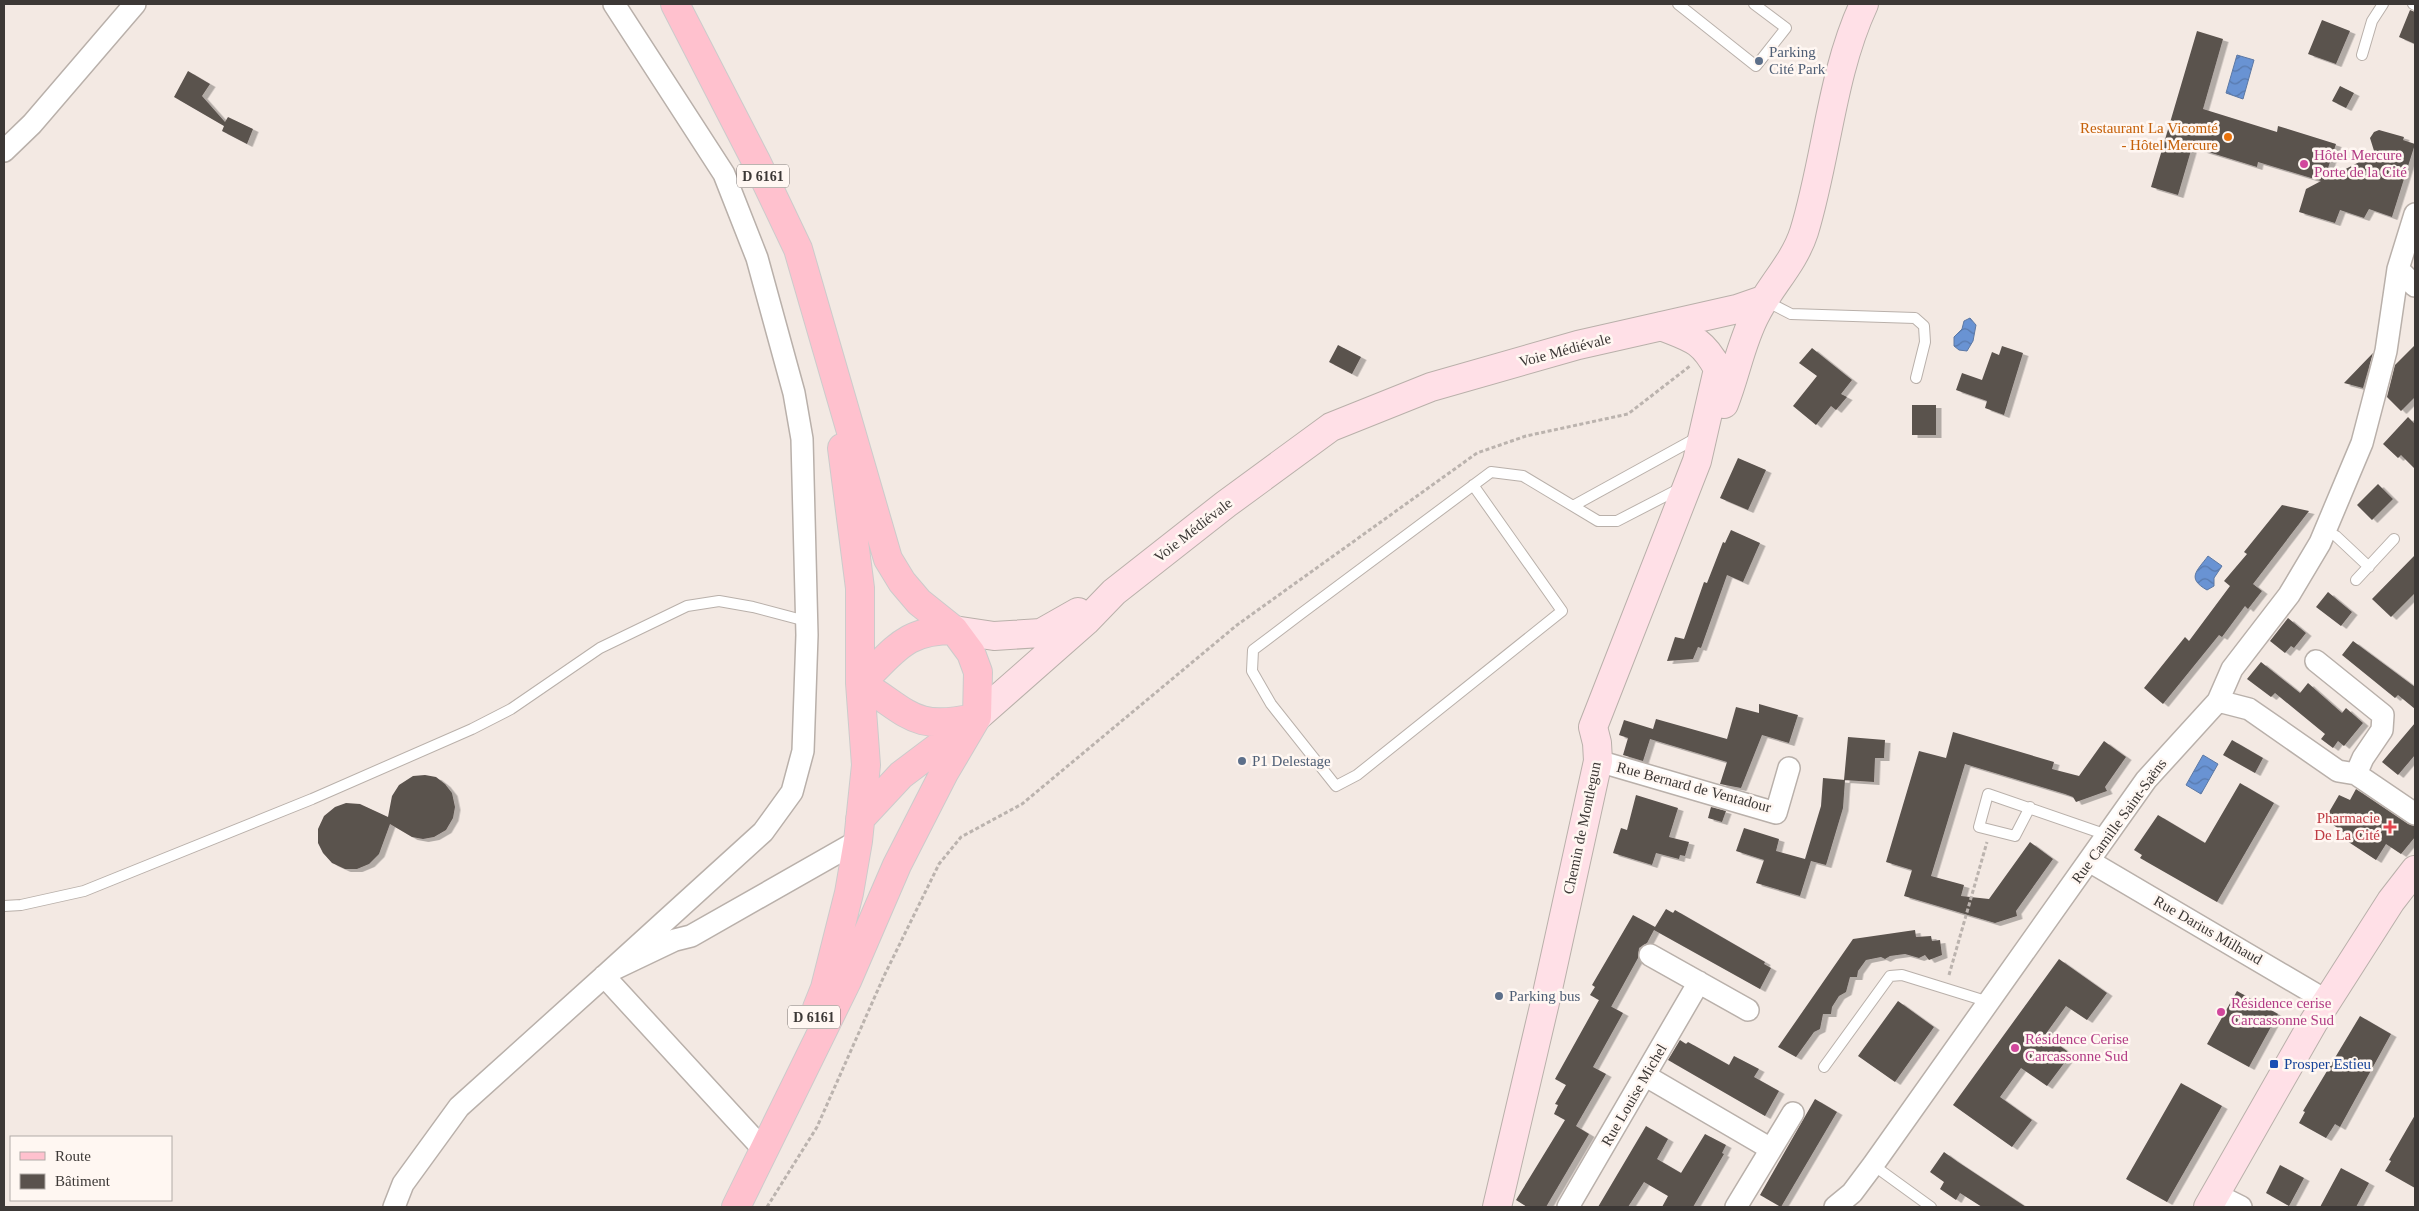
<svg xmlns="http://www.w3.org/2000/svg" width="2419" height="1211" viewBox="0 0 2419 1211" font-family="Georgia,serif">
<style>
.water{fill:url(#water-waves);stroke:#5c78a4}
.building{fill:#5a524d;filter:url(#shadow)}
.lines{fill:none;stroke-linecap:round;stroke-linejoin:round}
.lane-casing{stroke:#b9b0aa;stroke-width:12}
.street-casing{stroke:#b9b0aa;stroke-width:24}
.secondary-casing{stroke:#b9b0aa;stroke-width:30}
.primary-casing{stroke:#cccbcb;stroke-width:30}
.path{stroke:#bbb3ae;stroke-width:3;stroke-dasharray:4 2.5;stroke-linecap:butt}
.lane{stroke:#fff;stroke-width:10}
.street{stroke:#fff;stroke-width:21}
.secondary{stroke:#ffe0e7;stroke-width:28}
.primary{stroke:#ffc1ce;stroke-width:28}
.service-dot{fill:#5c6f8a;stroke:#fff7f2;stroke-width:2}
.food-dot{fill:#e8710a;stroke:#fff7f2;stroke-width:2}
.hotel-dot{fill:#d1479c;stroke:#fff7f2;stroke-width:2}
.health-dot{fill:#e0444e;stroke:#fff7f2;stroke-width:2}
.transit-dot{fill:#1a4fb4;stroke:#fff7f2;stroke-width:2}
.labels{text-anchor:middle;dominant-baseline:central;stroke-width:5;stroke-linejoin:round;paint-order:stroke}
.shield{fill:#fff7f2;stroke:#76716e;stroke-width:1}
.shield-label{font-size:14px;font-weight:bold;fill:#3c3836}
.service-label{font-size:15px;fill:#4e5e75;stroke:#fff7f2;text-anchor:start}
.food-label{font-size:15px;fill:#c56008;stroke:#fff7f2;text-anchor:end}
.hotel-label{font-size:15px;fill:#b23c85;stroke:#fff7f2;text-anchor:start}
.street-label{font-size:15px;fill:#3c3836;stroke:#fff7f2}
.health-label{font-size:15px;fill:#be3a42;stroke:#fff7f2;text-anchor:end}
.transit-label{font-size:15px;fill:#164399;stroke:#fff7f2;text-anchor:start}
</style>
<defs>
<pattern id="water-waves" width="16" height="10" patternUnits="userSpaceOnUse" patternTransform="scale(1.25)"><rect width="16" height="10" fill="#6993d3"/><path d="M0 5q4-4 8 0t8 0" fill="none" stroke="#5879ac"/></pattern>
<filter id="shadow"><feDropShadow dx="5.5" dy="3" stdDeviation="0" flood-color="#0004"/></filter>
</defs>
<rect width="100%" height="100%" fill="#f3e9e3"/>
<path class="water" d="M2237 55 2254 60 2243 99 2226 93Z
M1970 318 1976 325 1973 341 1967 351 1959 350 1954 346V337L1962 329 1964 321Z
M2208 556 2222 566 2214 578V586L2207 590C2186 578 2197 571 2208 556Z
M2203 755 2218 764 2201 794 2186 785Z"/>
<path class="building" d="M2410 10 2415 12V44L2399 37Z
M2322 20 2350 31 2336 64 2308 54Z
M2197 31 2223 39 2203 109 2277 132 2278 126 2336 144 2324 180 2375 154 2370 138 2374 132 2379 130 2404 137 2403 140 2415 144 2392 217 2369 209 2364 218 2340 210 2335 223 2299 212 2306 189 2321 181 2258 162 2257 167 2192 147 2178 195 2151 187Z
M188 71 210 84 202 96 225 122 228 117 253 129 247 144 222 131 224 126 174 97Z
M2340 86 2354 93 2346 108 2332 101Z
M1338 345 1361 357 1352 374 1329 362Z
M2415 345V397L2401 411 2387 397 2395 365Z
M2002 346 2023 353 2004 415 1985 408 1987 401 1956 390 1962 373 1982 380 1992 352 1999 355Z
M1812 348 1852 380 1841 394 1847 397 1836 410 1831 406 1816 425 1793 406 1817 376 1799 363Z
M2373 353 2363 388 2344 383Z
M1912 405H1936V435H1912Z
M2408 417 2415 424V469L2401 455 2398 458 2383 444Z
M1738 458 1766 470 1748 510 1720 498Z
M2378 484 2393 499 2372 520 2357 505Z
M2282 505 2309 511 2253 584 2262 591 2248 609 2245 606 2222 637 2219 635 2163 704 2144 688 2185 637 2189 641 2230 586 2224 581 2247 554 2244 552Z
M1731 530 1760 543 1743 582 1727 575 1701 648 1698 647 1693 659 1667 661 1675 637 1684 639 1704 582 1707 583 1723 542 1725 543Z
M2415 555V593L2391 617 2372 599Z
M2328 592 2352 612 2341 626 2316 607Z
M2288 618 2306 633 2294 648 2291 646 2285 653 2270 641Z
M2353 641 2415 687V709L2398 695 2395 698 2342 655Z
M2261 662 2300 693 2308 683 2342 713 2346 708 2363 723 2344 746 2338 741 2333 748 2321 739 2325 734 2275 693 2271 697 2247 679Z
M1759 704 1798 715 1789 743 1762 735 1741 788 1720 784 1727 762 1650 739 1643 761 1623 755 1628 738 1619 735 1624 720 1653 729 1656 719 1727 739 1736 707 1759 713Z
M2415 723V755L2398 775 2382 762Z
M1953 732 2054 762 2052 769 2079 776 2104 741 2126 757 2105 787 2107 791 2076 802 2073 797 2065 794 1965 764 1931 876 1964 885 1961 896 1989 899 2030 842 2053 859 2016 911 2017 916 1995 923 1904 896 1912 870 1886 862 1919 751 1946 758Z
M1848 737 1885 740 1884 758H1875L1874 782 1844 780Z
M2232 740 2263 758 2255 773 2223 755Z
M425 775 436 777 445 784 452 793 455 807 453 818 446 830 434 837 423 839 412 837 390 824 379 854 369 864 357 869H345L332 863 323 853 318 843V829L324 816 335 807 346 803 360 804 388 817 392 796 399 785 413 776Z
M1823 778 1845 780 1843 808 1826 865 1811 861 1800 896 1756 883 1764 860 1736 851 1744 828 1779 839 1776 851 1805 859 1821 806Z
M2240 783 2274 803 2217 902 2140 858 2142 855 2134 850 2158 815 2205 843Z
M2356 789 2408 824 2415 826V837L2401 854 2386 844 2376 860 2347 841 2350 837 2325 819 2339 795 2350 800Z
M1636 795 1678 808 1669 837 1689 842 1685 856 1680 855 1679 859 1656 853 1652 865 1613 853 1621 828 1627 830Z
M1711 807 1726 811 1722 822 1708 818Z
M1666 909 1673 913 1675 910 1765 962 1764 964 1771 968 1760 989 1654 930 1647 943 1639 948 1638 958 1611 1007 1590 995 1595 987 1592 985 1633 915 1655 927Z
M1915 930 1916 937 1931 936 1932 941 1940 940 1942 955 1929 960 1925 955 1919 958 1905 954 1890 956 1885 959 1881 957 1866 960 1858 971 1857 977H1850L1846 992 1839 996 1832 1007 1831 1014H1823L1820 1029 1814 1032 1796 1057 1778 1047 1853 939Z
M2059 959 2107 993 2087 1020 2066 1006 2045 1035 2071 1054 2047 1086 2021 1068 2000 1097 2032 1120 2012 1147 1953 1105Z
M2237 991 2278 1014 2249 1067 2207 1044Z
M1599 1000 1623 1013 1593 1067 1606 1074 1576 1126 1589 1134 1546 1207H1527L1516 1200 1565 1120 1554 1114 1558 1105 1555 1104 1566 1085 1555 1079Z
M1898 1001 1934 1027 1895 1082 1858 1056Z
M2360 1016 2391 1034 2340 1127 2335 1124 2326 1138 2299 1123 2305 1112 2303 1111Z
M1680 1040 1686 1044 1688 1042 1729 1065 1734 1056 1759 1069 1754 1077 1779 1091 1765 1116 1668 1060Z
M2181 1083 2222 1106 2167 1202 2126 1179Z
M1815 1099 1837 1112 1781 1207 1760 1195Z
M2415 1115V1188L2385 1171 2391 1161 2389 1160Z
M1646 1126 1668 1139 1657 1159 1681 1173 1705 1134 1726 1145 1722 1153 1724 1154 1693 1207H1662L1668 1196 1644 1182 1628 1207H1598Z
M1944 1152 1958 1162 2026 1207H1982L1960 1193 1956 1200 1940 1189 1944 1182 1930 1172Z
M2280 1165 2304 1178 2289 1206 2266 1193Z
M2341 1168 2369 1183 2356 1207H2320Z"/>
<g class="lines">
<g class="lane-casing">
<path id="lane" d="M1678 4 1756 66 1786 28 1754 4
M2413 4 2415 5
M2362 55 2372 21 2383 4
M1764 300 1791 314 1915 318 1924 326 1925 342 1916 378
M1473 485 1562 611 1357 775 1336 786 1271 704 1252 671 1253 650C1332 590 1412 531 1491 472L1523 476 1598 521H1617L1675 491 1679 487
M1573 506 1691 441 1696 436
M2325 531 2336 536 2369 567
M2356 580 2394 539
M2030 807 2015 836 1979 827 1988 794 2107 835
M4 906 21 905 84 891 312 799 472 729 511 709 600 648 687 606 719 601 753 607 806 621
M1824 1067 1890 976 1902 975 1989 1002
M1873 1165 1931 1207"/>
</g>
<g class="street-casing">
<path id="street" d="M614 4 724 174 757 258 794 393 802 439 807 635 803 751 792 792 763 832 610 971 675 940 691 936 858 841
M4 151 32 124 135 4
M2398 269 2415 286
M2316 661 2383 715 2382 730 2363 758 2356 774
M2218 701 2249 709 2338 771 2356 774 2415 814
M1598 761 1776 813 1789 768
M2089 861 2327 1001
M1650 955 1748 1010
M604 976 762 1148
M1646 1076 1771 1149
M2215 1194 2241 1207
M394 1207 403 1184 459 1107 610 971
M1568 1207 1699 982
M1736 1207 1793 1113
M1835 1207 1852 1193 1873 1165 2146 780 2218 701 2232 669 2289 595 2320 543 2362 443 2386 351 2398 269 2415 214"/>
</g>
<g class="secondary-casing">
<path id="secondary" d="M1724 404C1736 374 1741 342 1756 314 1770 286 1794 263 1804 232 1827 157 1831 75 1864 4
M954 630 994 636 1041 633 1078 612
M977 717 1086 621 1114 592 1226 504 1331 427 1431 387 1578 345 1737 309 1763 300
M1497 1207 1546 998 1598 761 1597 743 1593 727 1697 461 1718 369C1702 339 1691 338 1661 326
M2208 1207 2313 1023 2391 901 2415 870"/>
</g>
<g class="primary-casing">
<path id="primary" d="M675 4 757 163 798 249 888 559 902 582 919 602 954 630 971 653 978 672 977 717 944 773 897 865 847 981 736 1207
M860 683C908 711 912 732 973 718
M860 683C895 652 902 630 954 630
M860 819 901 775 966 726
M817 1008 825 988 849 893 858 841 866 765 860 683V588L842 448"/>
</g>
<path class="path" d="M1949 975 1987 842
M767 1207 817 1127 884 976 939 864 961 837 1022 804 1237 625 1477 453 1526 436 1628 414 1690 366"/>
<use href="#lane" class="lane"/>
<use href="#street" class="street"/>
<use href="#secondary" class="secondary"/>
<use href="#primary" class="primary"/>
</g>
<g class="service-dot">
<circle cx="1759" cy="61" r="5"/>
<circle cx="1242" cy="761" r="5"/>
<circle cx="1499" cy="996" r="5"/>
</g>
<circle class="food-dot" cx="2228" cy="137" r="5"/>
<g class="hotel-dot">
<circle cx="2304" cy="164" r="5"/>
<circle cx="2221" cy="1012" r="5"/>
<circle cx="2015" cy="1048" r="5"/>
</g>
<path class="health-dot" d="M2387.5 819.5h5v5h5v5h-5v5h-5v-5h-5v-5h5z"/>
<rect class="transit-dot" x="2269" y="1059" width="10" height="10" rx="2.5"/>
<g class="labels">
<g class="shield">
<rect x="737" y="164.5" width="52" height="23" rx="4"/>
<rect x="788" y="1005.5" width="52" height="23" rx="4"/>
</g>
<g class="shield-label">
<text x="763" y="176">D 6161</text>
<text x="814" y="1017">D 6161</text>
</g>
<g class="service-label">
<text x="1769" y="52">Parking<tspan x="1769" dy="17">Cité Park</tspan></text>
<text x="1252" y="761">P1 Delestage</text>
<text x="1509" y="996">Parking bus</text>
</g>
<g class="food-label">
<text x="2218" y="128">Restaurant La Vicomté<tspan x="2218" dy="17">- Hôtel Mercure</tspan></text>
</g>
<g class="hotel-label">
<text x="2314" y="155">Hôtel Mercure<tspan x="2314" dy="17">Porte de la Cité</tspan></text>
<text x="2231" y="1003">Résidence cerise<tspan x="2231" dy="17">Carcassonne Sud</tspan></text>
<text x="2025" y="1039">Résidence Cerise<tspan x="2025" dy="17">Carcassonne Sud</tspan></text>
</g>
<g class="street-label">
<text transform="translate(1565 350) rotate(-15)">Voie Médiévale</text>
<text transform="translate(1193 530) rotate(-38)">Voie Médiévale</text>
<text transform="translate(1694 787) rotate(15)">Rue Bernard de Ventadour</text>
<text transform="translate(2119 821) rotate(-54)">Rue Camille Saint-Saëns</text>
<text transform="translate(1582 828) rotate(-78)">Chemin de Montlegun</text>
<text transform="translate(2208 930) rotate(30)">Rue Darius Milhaud</text>
<text transform="translate(1634 1095) rotate(-60)">Rue Louise Michel</text>
</g>
<g class="health-label">
<text x="2380" y="818">Pharmacie<tspan x="2380" dy="17">De La Cité</tspan></text>
</g>
<g class="transit-label">
<text x="2284" y="1064">Prosper Estieu</text>
</g>
</g>
<rect width="2419" height="1211" fill="none" stroke="#3c3836" stroke-width="10"/>
<rect x="10" y="1136" width="162" height="65" fill="#fff7f2" stroke="#b1aba7"/>
<rect x="20" y="1152" width="25" height="8" fill="#ffc1ce" stroke="#b1aba7"/>
<text x="55" y="1161" font-size="15" fill="#3c3836">Route</text>
<rect x="20" y="1174" width="25" height="15" fill="#5a524d" stroke="#b1aba7"/>
<text x="55" y="1186" font-size="15" fill="#3c3836">Bâtiment</text>
</svg>
